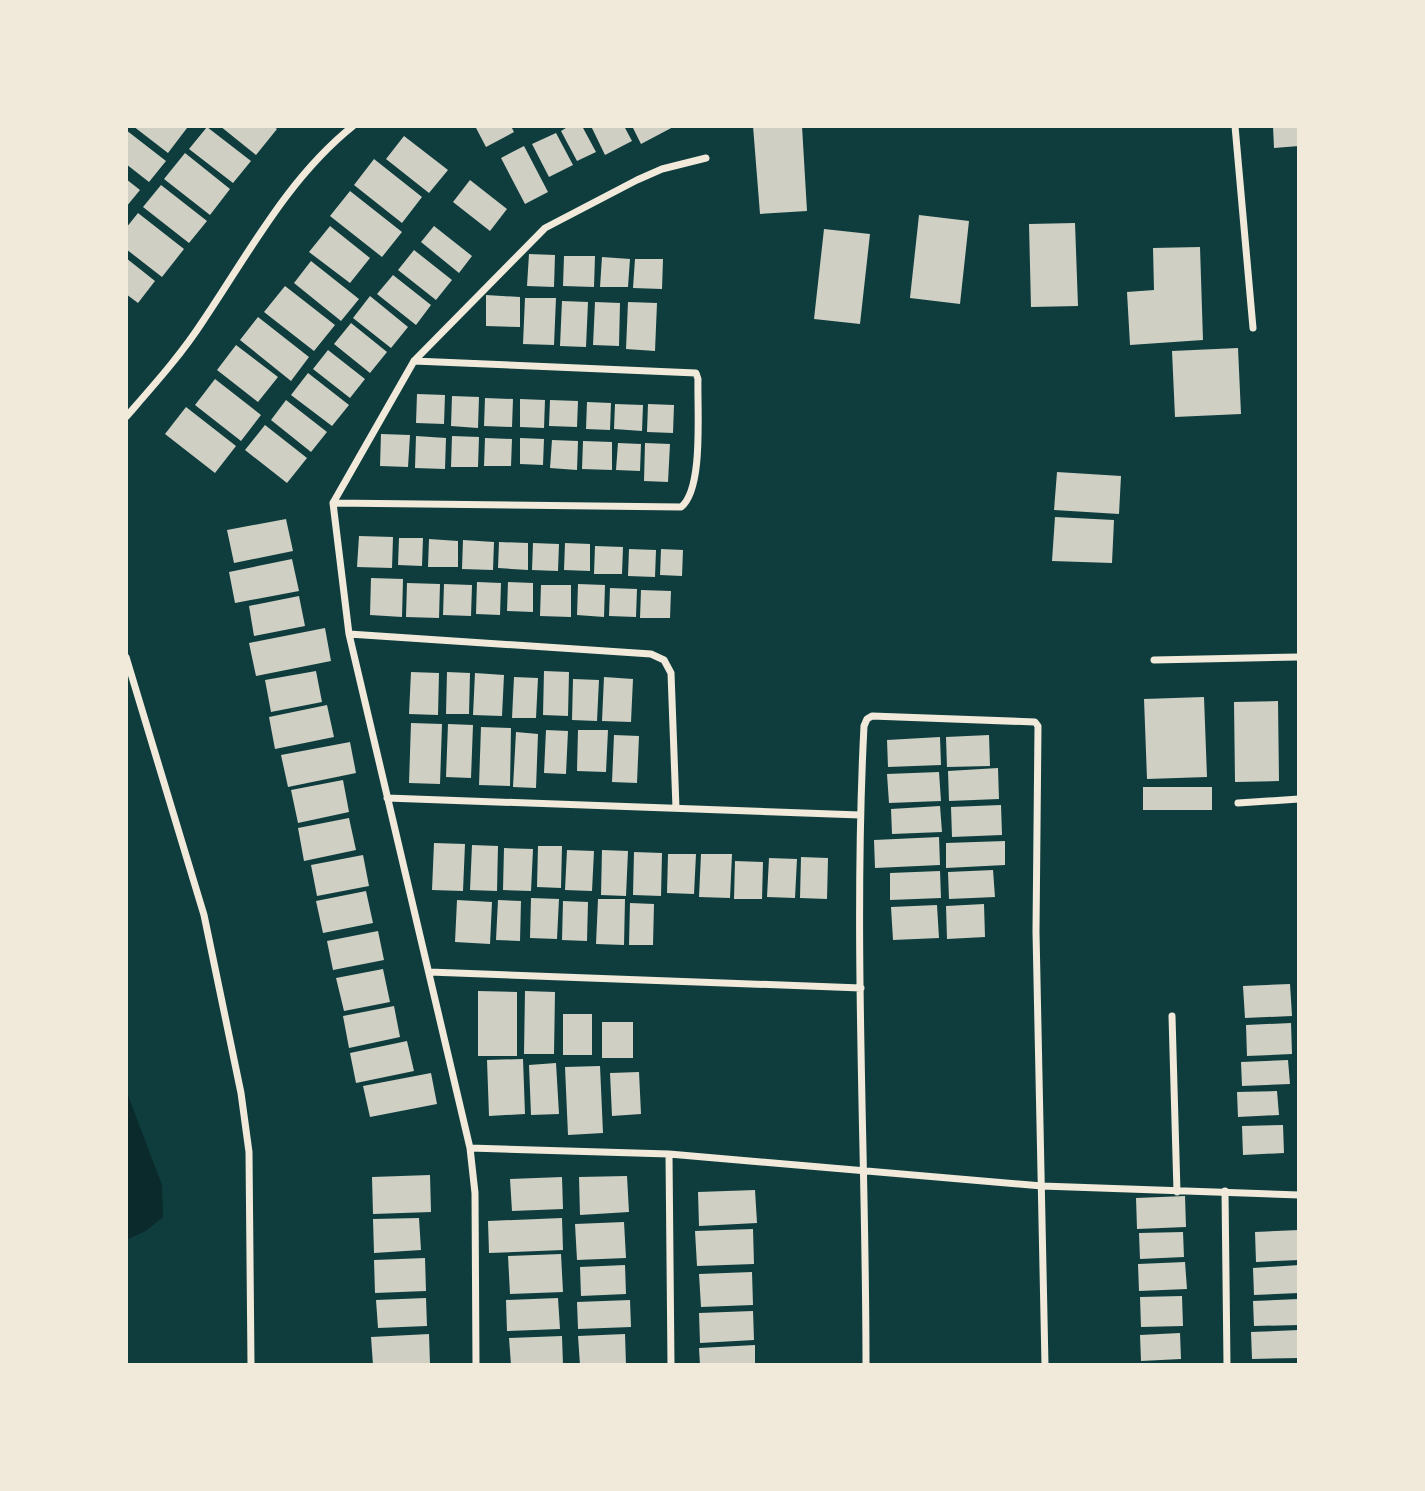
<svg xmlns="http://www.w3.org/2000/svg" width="1425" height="1491" viewBox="0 0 1425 1491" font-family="Arial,sans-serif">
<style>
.water{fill:#0a2a2b}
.building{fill:#cfcfc3}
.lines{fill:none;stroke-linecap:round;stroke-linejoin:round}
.minor{stroke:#f1e9da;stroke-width:7}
</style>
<rect width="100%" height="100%" fill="#0f3d3e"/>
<path class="water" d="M126 1090 162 1185 163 1217 146 1231 126 1240Z"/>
<path class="building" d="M133 126H184L187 128 168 153Z
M220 126H273L277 129 256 155Z
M475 126H511L514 132 486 147Z
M569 126H582L596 152 577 161 561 131Z
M591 126H624L632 141 605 155Z
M632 126H675L641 144Z
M753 126H802L807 211 760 214Z
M1273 126H1299V146L1274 148Z
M207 127 251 161 233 183 189 149Z
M126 130 166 161 149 182 126 164Z
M556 133 573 165 549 177 532 144Z
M404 136 448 170 429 193 386 159Z
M524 146 548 192 525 204 501 158Z
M185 153 230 189 210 215 164 179Z
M374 159 422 197 402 223 354 185Z
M126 179 140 190 126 207Z
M470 180 507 209 490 231 453 202Z
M161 185 207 221 189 243 143 207Z
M350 191 402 232 382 257 330 216Z
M138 213 184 249 162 277 126 249V228Z
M919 215 969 221 960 304 910 298Z
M1075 223 1078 306 1031 307 1029 224Z
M330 226 370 258 350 283 309 252Z
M434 226 472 256 459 273 421 242Z
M824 229 870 234 860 324 814 319Z
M1200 247 1203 340 1130 345 1127 292 1154 290 1153 248Z
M414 250 452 280 436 300 398 270Z
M529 254 555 255 554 287 527 286Z
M564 256H595L594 287 563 286Z
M602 257 630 259 628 287H600Z
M126 258 155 281 138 303 126 294Z
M635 259H663L662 289 633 288Z
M311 261 359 299 341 321 294 283Z
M393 275 431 305 416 325 377 294Z
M285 286 335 325 314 351 264 312Z
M486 295 520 297V327L486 326Z
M370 296 408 327 391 348 353 318Z
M525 298H556L554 345 523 344Z
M562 301 588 302 586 347 560 346Z
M595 302 620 303 619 346 593 345Z
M628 302 657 303 655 351 626 349Z
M258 317 309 357 291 381 240 340Z
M351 323 387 352 370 373 334 344Z
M236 345 278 377 258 402 217 370Z
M1238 348 1241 414 1175 417 1172 351Z
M328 350 365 379 350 398 313 369Z
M308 373 349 405 332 426 291 395Z
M215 379 261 415 241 441 195 405Z
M417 394 445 395 444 424 416 423Z
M452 396 479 397 478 428 451 426Z
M485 398 513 399 512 427 484 426Z
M520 399 545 400 544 428 520 427Z
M286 400 327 432 311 452 271 420Z
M550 400 578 401 577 427 549 426Z
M587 402 611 403 610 430 586 429Z
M615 404 643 405 642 431 614 429Z
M648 404 674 405 673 433 647 432Z
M186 407 236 446 215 473 165 434Z
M265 425 307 458 287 483 245 450Z
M381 434 410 435 408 467 380 466Z
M416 436 446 438 445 469 415 468Z
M452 436 479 437 478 467H451Z
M485 438 512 439 511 466H484Z
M520 438 544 439 543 465 520 464Z
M552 440 578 441 577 470 550 468Z
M583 441 612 442V470L582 469Z
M618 443 641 444 640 471 616 470Z
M645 443 670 444 668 482 644 481Z
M1057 472 1121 476 1119 514 1054 510Z
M1055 517 1114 520 1112 563 1052 561Z
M286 519 293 551 234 563 227 530Z
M359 536 393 537 392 568 357 567Z
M399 538H423L422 566 398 565Z
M429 539 458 541V567H428Z
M463 540 494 542 493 570 462 569Z
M499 542 528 543V570L498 568Z
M533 543 559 544 558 571 532 570Z
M565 543 590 544V571L564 570Z
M595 546 623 547 622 574H594Z
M629 549 656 550 655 577 628 576Z
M661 549 683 550 682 576 660 575Z
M292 559 299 591 235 603 229 572Z
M371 578 403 579 402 617 370 615Z
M477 582 501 583 500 615 476 614Z
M508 582 533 583V612L507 611Z
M407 583 440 584 439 618 406 617Z
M444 584 472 585 471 616 443 615Z
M578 584 605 585 604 617 577 615Z
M541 585H571V617L540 616Z
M610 588 637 589 636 617 609 616Z
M641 590 671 591 670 618H640Z
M299 596 305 626 254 636 249 606Z
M325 628 331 661 256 676 249 643Z
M316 671 322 702 271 712 265 680Z
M544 671 569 672 568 716 543 715Z
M411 672 439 673 438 715 409 714Z
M447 672 470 673 469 714H446Z
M475 673 504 675 502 716 473 715Z
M514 677 538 678 536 718H512Z
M604 677 633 679 631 722 602 721Z
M573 679 599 680 597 721 572 720Z
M1204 697 1207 777 1147 779 1144 699Z
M1278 701 1279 781 1235 782 1234 702Z
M327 705 334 737 275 749 269 717Z
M411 723 442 724 440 784 409 783Z
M448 724 473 725 471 778 446 777Z
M481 727 511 728 510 786 479 785Z
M546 730 568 731 566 774 544 773Z
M578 730H608L606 772 577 771Z
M516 732 538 734 536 788 513 787Z
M614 735 639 736 637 783 612 782Z
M989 735 990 766 947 767 946 737Z
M940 737 941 765 888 767 887 740Z
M350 742 356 773 288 787 281 755Z
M998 768 999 799 949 801 948 771Z
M939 772 941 801 889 803 887 774Z
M343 780 349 812 298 823 291 790Z
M1143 787H1212V810H1143Z
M1001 805 1002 835 952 837 951 807Z
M940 806 942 832 892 834 891 809Z
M349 818 356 850 304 861 298 828Z
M939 837 940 865 875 868 874 840Z
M1005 841V865L946 868V843Z
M434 843 465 844 463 891 432 890Z
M472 845 498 846 497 891 470 890Z
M538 846H562L561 888 537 887Z
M504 848 533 849 531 891 503 890Z
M567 850 594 851 592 891 565 890Z
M602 850 628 851 626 896 601 895Z
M634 852 662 853 661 896 633 895Z
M668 854H696L694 894 667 893Z
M701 854H732L730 898 699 897Z
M363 855 369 886 317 896 311 865Z
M801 857 828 858 827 899 800 898Z
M769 858 797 859 795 898 767 897Z
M735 861 763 862 762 899H734Z
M993 870 995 897 949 899 948 872Z
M940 871 941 898 890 900V873Z
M366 891 373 923 323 933 316 901Z
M531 898 559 899 557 939 530 938Z
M598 899H625L624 945 596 944Z
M457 900 492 902 490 944 455 942Z
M498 900 521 901 520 941 496 940Z
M563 901 588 902 587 941 562 940Z
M630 903 654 904 653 945H629Z
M984 904 985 937 947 939 946 906Z
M937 905 939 938 893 940 891 907Z
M378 931 384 960 333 970 327 941Z
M383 969 390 1002 344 1011 336 978Z
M1290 984 1292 1016 1245 1018 1243 986Z
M478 991 517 992V1056H478Z
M525 991 555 992 554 1054H524Z
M394 1006 400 1037 349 1048 343 1016Z
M563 1014H592V1055H563Z
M602 1022H633V1058H602Z
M1291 1023 1292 1054 1247 1056 1246 1025Z
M407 1041 414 1071 356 1083 350 1053Z
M523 1059 525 1114 489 1116 487 1060Z
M1288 1060 1290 1084 1242 1086 1241 1062Z
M556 1063 559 1114 531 1115 529 1065Z
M600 1066 603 1133 568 1135 565 1067Z
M639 1072 641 1114 612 1116 610 1073Z
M431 1073 437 1104 370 1117 363 1086Z
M1277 1091 1279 1115 1238 1117 1237 1092Z
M1283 1125 1284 1153 1243 1155 1242 1126Z
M430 1175 431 1212 373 1214 372 1177Z
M627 1176 629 1212 580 1215 579 1177Z
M562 1177 563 1209 512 1211 510 1179Z
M755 1190 757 1223 699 1226 698 1192Z
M1185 1196 1186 1227 1137 1229 1136 1198Z
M419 1218 421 1250 374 1253 373 1219Z
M562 1218 563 1250 489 1253 488 1221Z
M624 1222 626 1258 577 1260 575 1224Z
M753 1229 754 1264 697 1266 695 1231Z
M1299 1230V1260L1256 1262 1255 1232Z
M1183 1232 1184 1257 1140 1259 1139 1233Z
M561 1254 563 1292 510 1294 508 1256Z
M425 1258 426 1291 375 1293 374 1260Z
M1185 1262 1187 1289 1139 1291 1138 1264Z
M625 1265 626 1294 581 1296 580 1267Z
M1299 1265V1293L1254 1295 1253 1268Z
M752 1272 753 1305 701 1307 699 1274Z
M1182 1296 1183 1326 1141 1327 1140 1297Z
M426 1298 427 1326 378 1328 376 1300Z
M558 1298 560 1329 507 1331 506 1300Z
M1299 1299V1325L1254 1326 1253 1301Z
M630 1300 631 1327 578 1329 577 1302Z
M753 1311 754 1340 700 1343 699 1313Z
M1299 1330V1358L1252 1359 1251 1332Z
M1180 1333 1181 1359 1141 1361 1140 1335Z
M429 1334 430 1364 373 1365 371 1337Z
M625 1334 626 1365H580L578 1336Z
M562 1336 563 1365H511L509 1338Z
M755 1345V1365H700L699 1348Z"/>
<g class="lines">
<path class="minor" d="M1235 126 1253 328
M126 417C153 386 181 355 203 321 249 253 288 178 353 126
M333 503 681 507C704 489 697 409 698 379L696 373 414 361
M349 634 651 654 664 660 671 673 676 808
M126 657 204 915 241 1093 249 1152 251 1365
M1154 660 1299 657
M387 798 860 815
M1238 803 1299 799
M429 972 861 988
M1172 1016 1177 1192
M470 1148 669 1154 671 1365
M669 1154 1042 1186 1299 1195
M1225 1191 1227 1365
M476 1365 475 1193 470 1148 349 634 333 503 414 361 545 228 637 180 662 169 706 158
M866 1365C866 1152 853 939 864 726L867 719 872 716 1035 722 1038 726 1036 932 1045 1365"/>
</g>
<rect width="1425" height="1491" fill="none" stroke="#f1e9da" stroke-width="256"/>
</svg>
